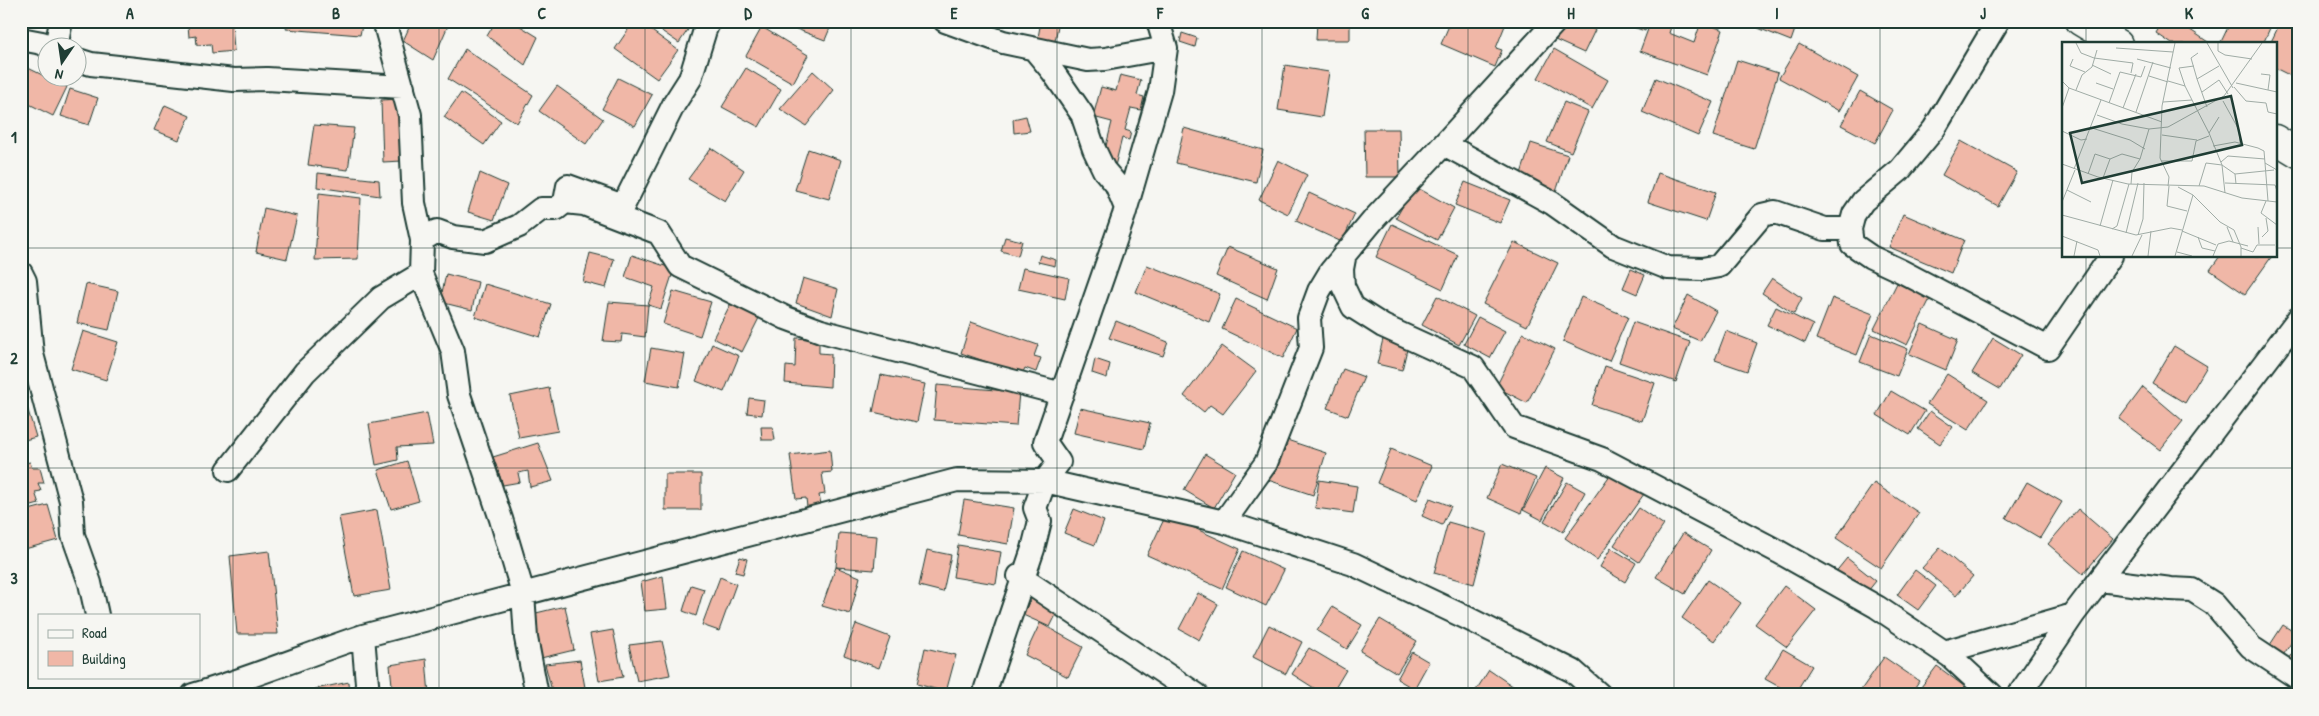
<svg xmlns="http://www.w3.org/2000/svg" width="2319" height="716" viewBox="0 0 2319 716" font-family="'Patrick Hand',sans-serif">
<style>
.building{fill:#f0b7a7;stroke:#1f3d34}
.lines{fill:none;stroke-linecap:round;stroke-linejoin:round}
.minor-casing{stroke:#1f3d34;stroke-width:26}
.tertiary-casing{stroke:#1f3d34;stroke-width:31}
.minor{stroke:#f6f6f2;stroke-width:22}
.tertiary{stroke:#f6f6f2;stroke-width:28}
.grid{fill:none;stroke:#1f3d34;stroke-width:1;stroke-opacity:0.55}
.inset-road{fill:none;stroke:#a0aca6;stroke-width:1}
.view{fill:#1f3d34;fill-opacity:0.15;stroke:#1f3d34;stroke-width:2.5}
.inset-edge{fill:none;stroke:#1f3d34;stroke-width:2.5}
.neatline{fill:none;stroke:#1f3d34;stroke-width:2}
.grid-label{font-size:16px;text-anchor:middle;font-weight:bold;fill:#1f3d34}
</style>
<rect width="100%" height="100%" fill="#f6f6f2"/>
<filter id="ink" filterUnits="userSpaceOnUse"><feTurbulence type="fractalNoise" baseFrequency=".02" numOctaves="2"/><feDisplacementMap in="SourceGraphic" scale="10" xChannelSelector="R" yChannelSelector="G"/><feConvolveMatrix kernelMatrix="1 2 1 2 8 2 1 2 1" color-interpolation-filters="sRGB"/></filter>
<g filter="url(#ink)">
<path class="building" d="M182 21H232L234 51 212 53 211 44 197 45 196 36 189 37 188 25H183Z
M287 21H363L360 35 286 29Z
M412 21H450L433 60 403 41Z
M496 21H512L538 37 525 65 487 36Z
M634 21H638L678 50 657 79 615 49Z
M647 21H694L679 43Z
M788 21H833L825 40 786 25Z
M1041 21H1059L1054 46 1037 43Z
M1317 21H1350V40H1316Z
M1451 21H1501L1506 23 1496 48 1502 50 1495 67 1441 44Z
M1563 21H1575L1595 30 1584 53 1555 40Z
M1614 21H1649L1645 31Z
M1651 21H1673L1669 33 1694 43 1701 22 1723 30 1707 75 1640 51Z
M1761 21H1798L1791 41 1758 28Z
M2163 21H2177L2208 42 2207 44H2172L2156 33Z
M2231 21H2273L2263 44H2220Z
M2281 21 2298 23 2297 79 2275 68V44H2270Z
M762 27 808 55 793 83 746 56Z
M1182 33 1197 38 1195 47 1180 42Z
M1799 44 1858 77 1839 111 1779 78Z
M465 49 533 95 517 123 448 79Z
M1554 49 1608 80 1592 109 1538 78Z
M1737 60 1778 73 1754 149 1713 136Z
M1285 65 1329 72 1322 117 1278 110Z
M26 67 67 87 53 116 21 100V76Z
M746 68 781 89 759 127 722 107Z
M813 71 834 90 806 126 780 109Z
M1120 75 1141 80 1137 95 1144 97 1141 110 1131 108 1125 130 1131 132 1129 140 1122 138 1115 166 1102 162 1112 122 1093 117 1101 87 1116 91Z
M618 78 652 95 635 126 602 109Z
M1656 78 1713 102 1698 136 1642 112Z
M557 86 603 119 586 144 539 111Z
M70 89 98 98 89 125 61 116Z
M1860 91 1893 110 1875 143 1841 125Z
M461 93 501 121 484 145 444 117Z
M399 99 402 161 383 162 381 100Z
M1564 102 1588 112 1571 152 1547 142Z
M165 105 190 116 179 140 154 130Z
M1026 116 1030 131 1014 133 1013 119Z
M314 125 354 128 348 170 308 165Z
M1184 128 1263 150 1256 182 1176 163Z
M1364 129H1399L1400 177H1365Z
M1961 141 2017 172 1998 206 1942 175Z
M1531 143 1568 155 1556 192 1519 180Z
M711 148 744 170 725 201 688 179Z
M808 149 841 160 829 199 795 190Z
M1278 160 1307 175 1288 214 1259 200Z
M318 173 379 180 380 196 317 187Z
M480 173 507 185 494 220 468 212Z
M1658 173 1716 192 1706 221 1648 202Z
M1465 182 1510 200 1500 223 1455 205Z
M1414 186 1454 208 1437 240 1396 218Z
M319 193 361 198 358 259 315 260Z
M1309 193 1355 214 1342 242 1296 221Z
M264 208 297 216 287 259 256 252Z
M1903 214 1964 240 1951 273 1889 247Z
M1392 224 1458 255 1443 289 1376 257Z
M1005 237 1022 241 1018 256 1001 251Z
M1514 242 1558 263 1527 326 1483 304Z
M1228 247 1278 268 1267 299 1216 276Z
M590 253 614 259 606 288 583 282Z
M632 255 674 269 661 309 648 305 654 287 625 277Z
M1040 255 1056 260 1055 266 1038 262Z
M2220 256H2272L2245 294 2210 270Z
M1147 265 1220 294 1209 322 1136 292Z
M1023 268 1069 278 1065 299 1018 289Z
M1631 269 1645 275 1637 294 1623 288Z
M446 274 478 282 472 310 440 302Z
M803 278 838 289 832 316 796 303Z
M1772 278 1802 298 1794 314 1762 293Z
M1897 283 1930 299 1907 345 1874 329Z
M86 284 118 291 109 330 77 323Z
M485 284 551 304 540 337 475 317Z
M673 291 711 302 700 336 663 324Z
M1688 295 1716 311 1700 341 1672 329Z
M1437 296 1475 316 1459 345 1422 325Z
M1581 297 1628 317 1609 361 1563 341Z
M1832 298 1873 314 1857 355 1816 339Z
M1236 299 1297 328 1283 358 1222 329Z
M732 301 760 316 742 352 713 338Z
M609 302 648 305 645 337 622 334 621 342 603 341Z
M1776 307 1813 325 1805 343 1767 325Z
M1478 317 1505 331 1490 358 1464 344Z
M1116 321 1168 342 1163 356 1109 338Z
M971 322 1038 345 1034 356 1041 358 1036 372 1025 368 1022 374 961 353Z
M1633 322 1690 342 1676 382 1619 362Z
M1922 324 1958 340 1946 370 1909 354Z
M83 331 118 342 106 380 71 369Z
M1726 331 1757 343 1747 371 1715 360Z
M1523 333 1555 349 1527 403 1496 387Z
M1871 334 1908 349 1897 376 1860 362Z
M1384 335 1409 341 1402 370 1377 364Z
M796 338 819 340V353L831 354 830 387 785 383 786 366 795 367Z
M1993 338 2021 355 2000 389 1972 373Z
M712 344 739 356 724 392 696 381Z
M1222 346 1256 371 1223 414 1210 405 1204 412 1184 396Z
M2174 346 2207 366 2185 403 2152 383Z
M651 348 685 354 679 387 645 381Z
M1095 359 1110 364 1107 378 1092 373Z
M1605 366 1655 383 1642 421 1592 405Z
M1343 369 1364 377 1348 416 1327 408Z
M1947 374 1988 400 1968 430 1927 404Z
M881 375 925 384 917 422 873 412Z
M937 385 1019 392 1016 426 934 420Z
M21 387 36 437 21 441Z
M2143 387 2183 421 2160 450 2119 419Z
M549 388 558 431 519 438 510 396Z
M1891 391 1925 411 1910 435 1877 415Z
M749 398 764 400 762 415 747 413Z
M1080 408 1150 423 1144 449 1074 433Z
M1930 411 1953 427 1940 444 1918 429Z
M427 413 433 445 397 447 398 460 376 465 369 424Z
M761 427H773L775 440H762Z
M1281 438 1326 453 1313 495 1268 480Z
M538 443 553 481 530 487 528 471 518 473 520 482 503 485 493 457Z
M1391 449 1432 466 1417 500 1377 483Z
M830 450 832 472 822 473 825 494 819 495 821 505 807 507 806 498 796 499 790 455Z
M1205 454 1235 472 1214 508 1184 490Z
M407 461 419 501 391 509 378 470Z
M30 462 32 468H40L44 483H38L41 491 35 492 39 504 21 509V464Z
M1502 464 1536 478 1521 513 1487 498Z
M1545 468 1564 478 1542 520 1523 510Z
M1613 471 1644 494 1597 560 1565 538Z
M665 474H701V510H665Z
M1319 480 1357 486 1353 513 1315 508Z
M1567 482 1585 492 1563 532 1544 521Z
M2027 482 2062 502 2040 538 2006 518Z
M1874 483 1919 513 1881 568 1836 538Z
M1430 498 1451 506 1442 525 1422 516Z
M964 500 1014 508 1008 544 958 535Z
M48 505 58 540 21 550V512Z
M1639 508 1664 525 1639 562 1614 545Z
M1074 509 1104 521 1095 545 1064 533Z
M2078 509 2113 539 2083 574 2048 544Z
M377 510 391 590 354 596 339 517Z
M1166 515 1240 549 1222 589 1147 555Z
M1448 522 1487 533 1474 584 1434 573Z
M839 533 877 536 874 570 836 567Z
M1683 533 1711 550 1685 594 1656 577Z
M958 545 1001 552 996 584 953 577Z
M1611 548 1636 563 1625 582 1600 567Z
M1940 548 1973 576 1956 596 1922 568Z
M927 550 951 555 943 592 919 586Z
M269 551 278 634H237L230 556Z
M1243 551 1284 570 1266 606 1226 587Z
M740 557 747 559 743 574 735 572Z
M1847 558 1876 581 1864 596 1834 574Z
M836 567 860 577 850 614 822 606Z
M1915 570 1936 586 1918 610 1897 595Z
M663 576 667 609 645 611 641 582Z
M720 577 736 584 719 631 702 625Z
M1708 580 1741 603 1714 641 1682 618Z
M691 585 704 589 696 616 683 611Z
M1784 586 1816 610 1787 647 1755 624Z
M1198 593 1218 604 1199 640 1179 629Z
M1031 598 1058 611 1050 627 1023 615Z
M565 606 574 650 541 658 532 614Z
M1332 607 1362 625 1347 649 1317 631Z
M1380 619 1417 641 1397 673 1360 651Z
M1040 623 1083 647 1068 677 1025 655Z
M856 624 890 637 879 668 844 655Z
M1269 625 1302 642 1286 674 1253 657Z
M2283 625 2297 634 2278 663 2264 654Z
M613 630 623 677 599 681 590 634Z
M662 641 670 675 637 681 629 645Z
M2298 644V664L2289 658Z
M925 648 956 655 946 692 917 684Z
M1309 648 1346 670 1331 695H1325L1292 674Z
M1783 649 1812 666 1794 695 1765 679Z
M1412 652 1429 662 1414 689 1397 679Z
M1884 657 1919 681 1910 695H1868L1861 690Z
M426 659 429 695H393L390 665Z
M580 660 586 693 553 695 545 664Z
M1937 666 1976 695H1915Z
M1489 670 1526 695H1473Z
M349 682 350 695H316L315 689Z"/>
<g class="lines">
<g class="minor-casing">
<path id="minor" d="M945 21 1003 42 1088 60 1105 59 1166 48
M1998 21 1934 129 1900 170 1863 201 1854 214 1850 229 1852 244 1871 257 1901 271 2048 348 2111 256
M21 39 42 43 50 48
M56 48 61 21
M1034 49 1053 72 1082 114 1094 149 1104 170 1116 184 1126 208
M78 60 91 64 234 80 267 79 403 87
M1444 144 1556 21
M565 202 584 204 659 233 680 266 786 318 821 331 1062 394
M422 240 437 231 453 237 485 241 519 226 541 209H556L565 202 568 186 623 206 674 104 690 79 705 30 709 21
M1345 253 1342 269 1343 286 1353 307 1383 326 1473 367 1514 427 1602 459 1779 552 1877 607 1950 656 1992 695
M21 273 25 281 32 354 71 501 73 535 90 583 97 615
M421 274 453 351 459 395 501 519 523 593 526 638 537 695
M228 470 305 372 381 298 421 274 422 240 414 203 410 115 384 21
M1224 522 1353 564 1467 618 1573 671 1600 695
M1019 576 1197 695
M2100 580 2171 589 2192 590 2214 604 2251 647 2298 678
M363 636 368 695
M1944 652 2073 615
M193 695C251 678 306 655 363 636L957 480 1045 481 1224 522 1266 463 1311 348 1309 318 1319 291 1331 271 1375 218 1444 144 1552 203 1613 246 1668 268 1702 269 1719 266 1762 215 1775 212 1825 229H1850
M987 695 986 688 1033 549 1040 521 1035 508 1045 481 1059 462 1045 442 1124 215 1160 91 1166 48 1158 21
M2019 695 2073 615 2298 319"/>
</g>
<g class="tertiary-casing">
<path id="tertiary" d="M2080 21 2118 44
M2275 139 2298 153"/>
</g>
<use href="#minor" class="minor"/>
<use href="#tertiary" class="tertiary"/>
</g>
</g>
<path class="grid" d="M233 21V695M439 21V695M645 21V695M851 21V695M1057 21V695M1262 21V695M1468 21V695M1674 21V695M1880 21V695M2086 21V44M21 248H2063M2275 248H2298M2086 256V695M21 468H2298"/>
<g transform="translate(2062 42)">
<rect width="215" height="215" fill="#f6f6f2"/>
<path class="inset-road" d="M14 1 19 11 32 16 71 21 69 31M145 1 171 46M156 1V9L163 13 190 17M54 6 111 10M11 17 8 24 23 30M75 17 109 26M30 23 49 32M199 32 208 33 206 48M87 34 106 40M135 37 129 16 136 11M0 39 7 46 100 80M106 39 123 44 130 58M34 41 51 47M174 41 215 50M123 44 117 26 132 24M172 45 184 59 204 61 206 70 215 72M14 48 20 33 30 25 35 8M140 50 157 38 166 52M161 59 177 88 178 101M101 60 130 58 147 91M47 61 58 30 79 35 83 24M145 65 135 37 157 24M0 66 7 46M61 66 74 32M74 70 91 20M35 73 60 82 87 87M157 75 147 91 160 123 163 151M30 86 68 98 83 107M0 89 19 98 25 97M100 93 135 98M151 104 173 100 196 106 202 109 203 121 215 128M99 119H130L134 99 147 94M159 120 166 114 203 117M203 121 206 159M0 122 36 135 66 142 142 144 180 156 215 160M12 127 39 58M26 132 33 112 48 117 60 112 78 117 87 87 106 85 162 54 200 1M41 136 48 117M163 141 213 143 215 149M69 142 70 130 78 117M174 142 173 132 212 128M106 144 107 135 98 116 100 64 113 1M107 144 105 164 125 169M137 144 144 121 160 123 173 132M5 148 29 160M131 153 158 180 172 188 179 205V214M204 159 199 171 215 183M0 160 13 128M0 173 74 193 109 186 120 188M38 184 51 138M165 185 171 200M196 185 197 202M50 187 55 184 67 142M120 189 154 203M64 191 76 141M76 193 81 177 82 141M0 194 36 208 38 214M136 195 140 206 153 209M200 195 206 189 204 176M179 206 191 210 195 203H213M115 210 130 214M12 214 15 199M70 214 80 193M86 214 89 189M113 214 131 153 116 145M151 214 156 202 167 199 186 204"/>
<path class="view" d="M169 54 180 103 20 141 8 91Z"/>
<rect width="215" height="215" class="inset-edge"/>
</g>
<rect width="2319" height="716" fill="none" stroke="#f6f6f2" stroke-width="55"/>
<rect x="38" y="614" width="162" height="65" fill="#f6f6f2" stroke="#a0aca6"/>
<rect x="48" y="630" width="25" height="8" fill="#f6f6f2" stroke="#a0aca6"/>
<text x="82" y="638" font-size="15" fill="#1f3d34">Road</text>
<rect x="48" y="651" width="25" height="15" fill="#f0b7a7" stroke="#a0aca6"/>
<text x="82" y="664" font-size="15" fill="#1f3d34">Building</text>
<g transform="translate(62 62) rotate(193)"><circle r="24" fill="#f6f6f2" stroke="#a0aca6"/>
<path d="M0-4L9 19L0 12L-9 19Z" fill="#1f3d34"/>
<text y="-8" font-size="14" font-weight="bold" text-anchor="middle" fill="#1f3d34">N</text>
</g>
<rect x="28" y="28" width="2264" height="660" class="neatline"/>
<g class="grid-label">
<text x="130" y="19">A</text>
<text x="336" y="19">B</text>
<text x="542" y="19">C</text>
<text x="748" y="19">D</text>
<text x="954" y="19">E</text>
<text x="1160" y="19">F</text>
<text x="1365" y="19">G</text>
<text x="1571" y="19">H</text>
<text x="1777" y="19">I</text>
<text x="1983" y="19">J</text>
<text x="2189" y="19">K</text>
<text x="14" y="143">1</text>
<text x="14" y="364">2</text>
<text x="14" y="584">3</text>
</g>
</svg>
